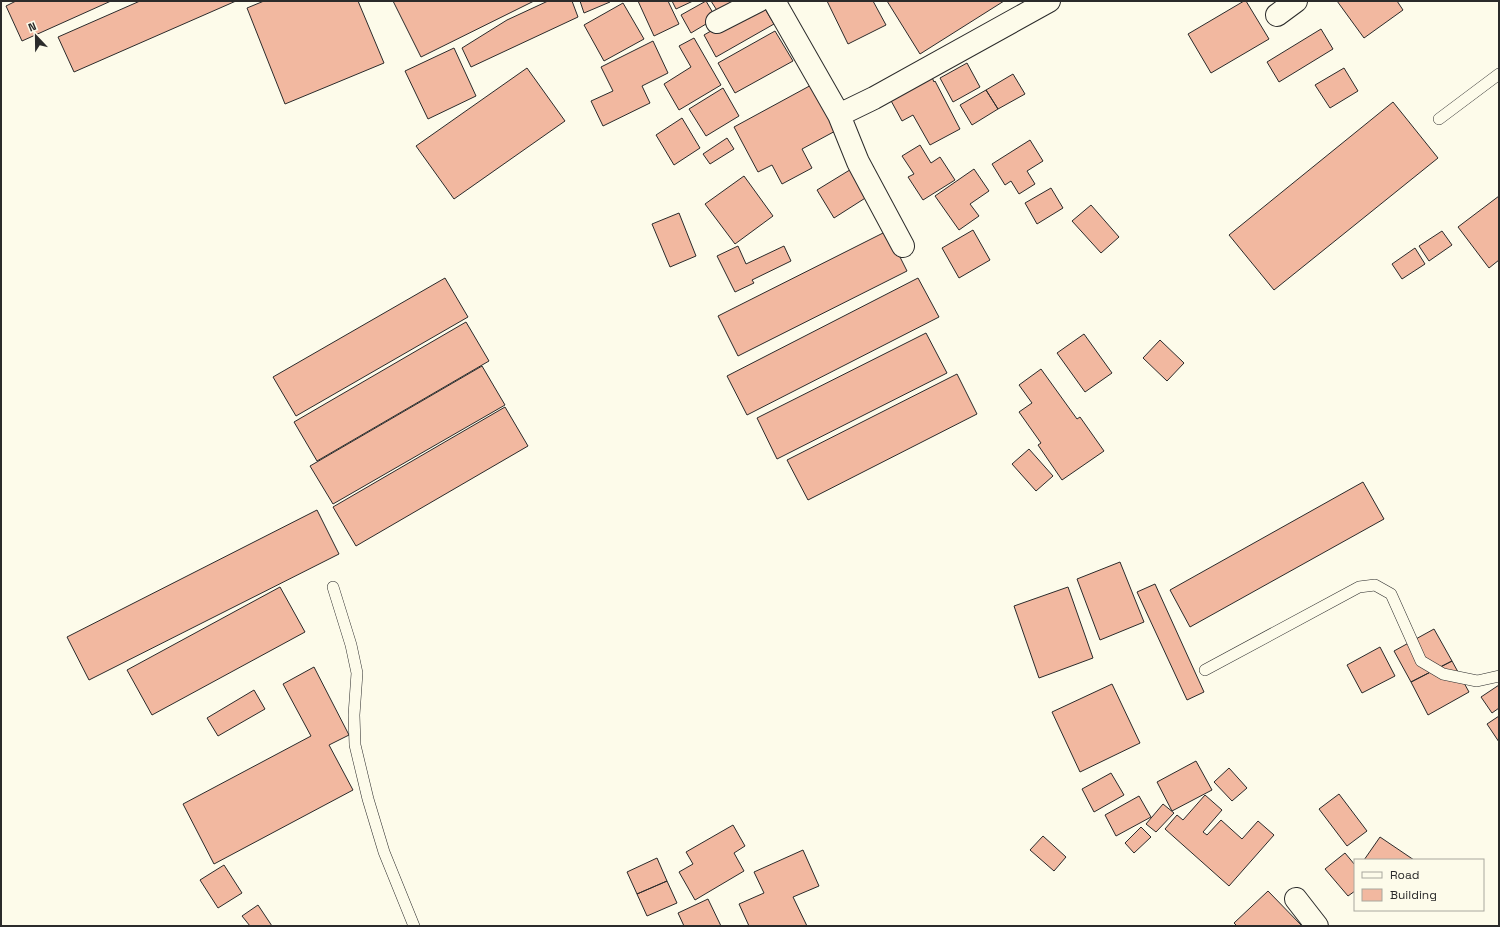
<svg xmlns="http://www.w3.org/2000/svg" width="1500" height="927" viewBox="0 0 1500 927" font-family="'Space Grotesk',sans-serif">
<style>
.building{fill:#f2b8a0;stroke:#2b2b2b}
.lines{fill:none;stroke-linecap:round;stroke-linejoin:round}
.service-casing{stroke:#2b2b2b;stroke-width:12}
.minor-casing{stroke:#2b2b2b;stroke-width:24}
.service{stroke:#fdfbea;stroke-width:11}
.minor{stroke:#fdfbea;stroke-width:22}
</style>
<rect width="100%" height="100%" fill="#fdfbea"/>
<path class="building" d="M16 1H111L22 41 6 6Z
M140 1H236L74 72 58 37Z
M264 1H358L384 63 285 104 247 8Z
M393 1H534L421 57Z
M548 1H572L578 17 471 67 462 48 507 20Z
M580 1H610V2L584 13Z
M638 1H668L679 24 654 36Z
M672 1H693L676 9Z
M706 1 716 18 691 33 681 15Z
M711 1H736L718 12Z
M827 1H873L886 25 848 44Z
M887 1H1004L920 54Z
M1244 1H1246L1269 39 1211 73 1188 34Z
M1337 1H1397L1403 10 1364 38Z
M761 2 774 24 716 57 704 35Z
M623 3 644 39 604 61 584 25Z
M1321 29 1333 49 1279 82 1267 62Z
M775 31 793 61 735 93 718 63Z
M694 38 721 85 679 110 664 84 691 67 679 46Z
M653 41 668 73 642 86 650 103 603 126 591 101 613 91 601 67Z
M454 48 476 96 428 119 405 71Z
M967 63 980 87 953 102 940 78Z
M527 68 565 121 454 199 416 146Z
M1344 68 1358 91 1330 108 1315 85Z
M1013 74 1025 94 998 109 986 90Z
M931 75 934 82 935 81 960 129 930 145 913 115 902 121 889 97Z
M815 83 839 129 802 149 812 168 782 184 772 165 758 172 734 127Z
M723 88 739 116 706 136 689 109Z
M986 90 998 109 972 125 960 105Z
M1393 102 1438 158 1274 290 1229 235Z
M682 118 700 148 674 165 656 135Z
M727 138 734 149 710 164 703 154Z
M1030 140 1043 161 1027 171 1035 184 1019 194 1011 181 1005 185 992 164Z
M920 145 931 163 940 157 955 180 923 200 908 177 914 174 902 156Z
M853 168 870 195 834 218 817 190Z
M974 169 989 191 970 204 979 216 959 230 935 196Z
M744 176 773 216 735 244 705 204Z
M1051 188 1063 208 1037 224 1025 203Z
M1499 196V260L1489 268 1458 227Z
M1091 205 1119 237 1101 253 1072 221Z
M679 213 696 256 670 267 652 224Z
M973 230 990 260 959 278 942 248Z
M887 231 907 271 738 356 718 316Z
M1442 231 1452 245 1429 261 1419 246Z
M738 246 746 264 784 246 791 261 752 280 754 283 735 292 717 256Z
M1415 248 1425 264 1402 279 1392 264Z
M445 278 468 317 296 416 273 377Z
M918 278 939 317 747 415 727 376Z
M466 322 489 361 317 461 294 422Z
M926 333 947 373 777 459 757 418Z
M1084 334 1112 373 1085 392 1057 353Z
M1160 340 1184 363 1167 381 1143 358Z
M482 366 505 405 333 504 310 466Z
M1041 369 1077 419 1080 417 1104 451 1062 480 1038 445 1041 443 1019 412 1032 403 1019 385Z
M957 374 977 414 808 500 787 460Z
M505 407 528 446 356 546 333 507Z
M1029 449 1053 476 1036 491 1012 464Z
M1363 482 1384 519 1190 627 1170 590Z
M317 510 339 554 89 680 67 637Z
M1120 562 1144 622 1100 640 1077 579Z
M1155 584 1204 692 1187 700 1137 592Z
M280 587 305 632 152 715 127 670Z
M1068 587 1093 658 1039 678 1014 606Z
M1434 629 1452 661 1411 682 1394 651Z
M1380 647 1395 676 1362 693 1347 665Z
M1452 661 1469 692 1428 715 1411 682Z
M314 667 349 735 329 745 353 790 214 864 183 804 311 736 283 684Z
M1112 684 1140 743 1080 772 1052 712Z
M1499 685V708L1492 713 1481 697Z
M254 690 265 709 218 736 207 718Z
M1499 716V742L1487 724Z
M1196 761 1212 790 1172 811 1157 782Z
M1229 768 1247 788 1232 801 1214 782Z
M1111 773 1124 795 1094 812 1082 789Z
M1339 794 1367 831 1347 846 1319 809Z
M1205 795 1222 810 1203 832 1207 835 1221 820 1242 839 1258 821 1274 835 1229 886 1165 829 1177 815 1183 820Z
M1139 796 1151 817 1116 836 1105 815Z
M1163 804 1174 813 1156 832 1146 824Z
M733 825 745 846 734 853 744 871 695 900 679 872 693 864 686 852Z
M1141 827 1151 837 1134 853 1125 843Z
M1043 836 1066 857 1054 871 1030 850Z
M1380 837 1414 860H1364Z
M803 850 819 886 793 897 807 926H749L739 904 764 893 754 872Z
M1345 853 1355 865V891L1348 896 1325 869Z
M657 858 667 881 637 894 627 872Z
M224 865 242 893 218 908 200 880Z
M667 881 677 903 647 916 637 894Z
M1268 891 1302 926H1237L1234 923Z
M708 899 721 926H684L678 913Z
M258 905 272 926H250L242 916Z"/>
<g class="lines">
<g class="service-casing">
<path id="service" d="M1439 119 1499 74
M333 587 351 645 357 673 354 715 355 745 368 799 384 852 414 926
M1205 670 1359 587 1375 585 1391 594 1421 661 1443 674 1477 681 1499 676"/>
</g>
<g class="minor-casing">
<path id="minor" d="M774 1 839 115 874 98 1049 1
M1277 15 1296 1
M717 22 758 1
M839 115 858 162 903 246
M1296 899 1317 926"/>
</g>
<use href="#service" class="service"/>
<use href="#minor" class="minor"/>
</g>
<rect width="1500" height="927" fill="none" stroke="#2b2b2b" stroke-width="4"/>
<rect x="1354" y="859" width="130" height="52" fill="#fdfbea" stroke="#a9a89e"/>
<rect x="1362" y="872" width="20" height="6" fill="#fdfbea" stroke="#a9a89e"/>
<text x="1390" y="879" font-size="12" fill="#2b2b2b">Road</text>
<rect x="1362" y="889" width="20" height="12" fill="#f2b8a0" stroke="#a9a89e"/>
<text x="1390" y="899" font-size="12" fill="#2b2b2b">Building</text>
<g transform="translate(36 36) rotate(338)" stroke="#fdfbea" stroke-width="3" paint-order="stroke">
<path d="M0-3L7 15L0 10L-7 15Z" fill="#2b2b2b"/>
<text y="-6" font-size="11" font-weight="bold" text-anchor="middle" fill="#2b2b2b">N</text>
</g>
</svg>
